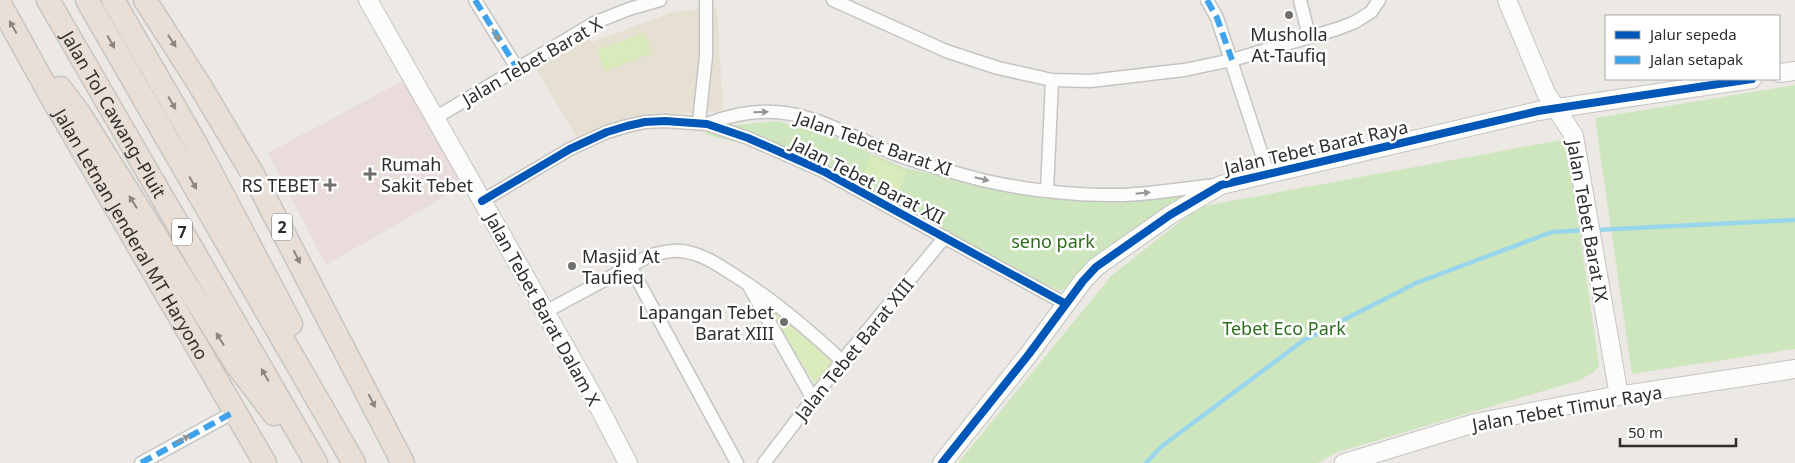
<svg xmlns="http://www.w3.org/2000/svg" width="1795" height="463" viewBox="0 0 1795 463" font-family="'Noto Sans',sans-serif">
<style>
.education{fill:#e6e0d3}
.medical{fill:#e9dcdb}
.green{fill:#cee6be}
.pitch{fill:#d9eabb}
.lines{fill:none;stroke-linecap:round;stroke-linejoin:round}
.stream{stroke:#99d6ec;stroke-width:4.5}
.street-casing{stroke:#c5c4c5;stroke-width:15}
.secondary-casing{stroke:#c5c4c5;stroke-width:20}
.highway-casing{stroke:#c6c5c4;stroke-width:25}
.street{stroke:#fcfcfb;stroke-width:12}
.secondary{stroke:#fcfcfb;stroke-width:18}
.highway{stroke:#eadfd6;stroke-width:22}
.tram{stroke:#dfdfe1;stroke-width:1}
.quiet{stroke:#3ea3eb;stroke-width:6;stroke-dasharray:12 6;stroke-linecap:butt}
.cycleway-casing{stroke:#fff;stroke-width:11}
.cycleway{stroke:#0057b8;stroke-width:8}
.oneway{fill:#8c8682}
.oneway2{fill:#959594}
.poi-dot{fill:#706f6e;stroke:#fff;stroke-width:2}
.labels{text-anchor:middle;dominant-baseline:central;stroke-width:5;stroke-linejoin:round;paint-order:stroke}
.shield{fill:#fff;stroke:#6d6d6d;stroke-width:1}
.shield-label{font-size:16px;font-weight:bold;fill:#2e2e2e}
.poi-label{font-size:18px;fill:#2e2e2e;stroke:#fff;text-anchor:start}
.street-label{font-size:18px;fill:#2e2e2e;stroke:#fff}
.park-label{font-size:18px;fill:#2c6e1b;stroke:#fff}
</style>
<rect width="100%" height="100%" fill="#ece8e4"/>
<path class="education" d="M717 8 723 111 630 117 578 140 533 63 586 35 592 42 676 11Z"/>
<path class="medical" d="M408 78 468 183 326 265 268 153Z"/>
<path class="green" d="M1795 85V349L1632 374 1595 118Z
M777 121 824 132 904 168 1047 198 1118 203 1185 194 1061 291 1020 273 798 158 704 134 716 127Z
M1566 139 1599 365 1594 372 1580 380 1335 453 1318 463H958L1112 275 1199 207Z"/>
<path class="pitch" d="M644 33 652 53 605 71 597 50Z
M871 155 907 172 899 190 863 174Z
M762 297 833 360 815 384 792 348Z"/>
<g class="lines">
<path class="stream" d="M1595 230 1795 220
M1146 463 1162 446 1304 340 1416 283 1552 232 1587 230"/>
<g class="street-casing">
<path id="street" d="M475 0 517 68
M833 0 946 51 998 68 1052 80 1090 81 1184 70 1232 60 1337 29 1355 22 1371 12 1379 0
M1207 0 1217 18 1268 173
M1300 0 1309 36
M435 118 596 22 629 9 660 0
M699 122 706 56V0
M707 124C787 93 826 127 898 155 924 165 956 173 982 180 1024 190 1078 196 1122 195 1152 194 1186 188 1216 185
M1047 191 1052 80
M482 201 570 149 607 132 627 126 645 122 665 121 707 124 748 138 823 171 1066 304
M630 266 737 463
M750 288 813 399
M545 312 651 255C661 253 670 250 681 251 702 253 720 266 737 277 775 301 809 330 842 361
M141 463 234 412
M764 463 842 361 945 237"/>
</g>
<g class="secondary-casing">
<path id="secondary" d="M368 0 593 396 628 463
M1507 0 1546 93 1574 136 1619 396
M1779 73 1795 71
M942 463 1029 354 1083 281 1096 267 1170 215 1221 185 1538 111 1752 79
M1344 463 1475 423 1604 398 1795 369"/>
</g>
<g class="highway-casing">
<g id="highway">
<path id="s1" d="M48 0 316 463"/>
<path d="M87 0 354 463"/>
<path d="M113 0 196 144 291 324"/>
<path d="M145 0 199 84 254 176 403 463"/>
<path id="s2" d="M0 4 52 98 265 463"/>
<path d="M60 88 79 113 236 364 274 414"/>
</g>
</g>
<use href="#street" class="street"/>
<use href="#secondary" class="secondary"/>
<use href="#highway" class="highway"/>
<path class="tram" d="M0 17 80 166 255 463"/>
<path class="quiet" d="M475 0 517 68
M1207 0 1217 18 1232 60
M141 463 234 412"/>
<g class="cycleway-casing">
<path id="cycleway" d="M482 201 570 149 607 132 627 126 645 122 665 121 707 124 748 138 823 171 1066 304
M942 463 1029 354 1083 281 1096 267 1170 215 1221 185 1538 111 1752 79"/>
</g>
<use href="#cycleway" class="cycleway"/>
</g>
<defs><path id="oneway-solid" d="M-6-.8H1V-3.2L6.5 0L1 3.2V.8H-6Z" transform="scale(1.25)"/></defs>
<g class="oneway">
<use href="#oneway-solid" transform="translate(13 27) rotate(-120)"/>
<use href="#oneway-solid" transform="translate(172 41) rotate(57)"/>
<use href="#oneway-solid" transform="translate(111 42) rotate(60)"/>
<use href="#oneway-solid" transform="translate(172 103) rotate(60)"/>
<use href="#oneway-solid" transform="translate(193 183) rotate(60)"/>
<use href="#oneway-solid" transform="translate(133 202) rotate(-122)"/>
<use href="#oneway-solid" transform="translate(297 257) rotate(63)"/>
<use href="#oneway-solid" transform="translate(220 339) rotate(-122)"/>
<use href="#oneway-solid" transform="translate(265 375) rotate(-120)"/>
<use href="#oneway-solid" transform="translate(372 401) rotate(63)"/>
</g>
<g class="oneway2">
<use href="#oneway-solid" transform="translate(496 35) rotate(60)"/>
<use href="#oneway-solid" transform="translate(761 112) rotate(-2)"/>
<use href="#oneway-solid" transform="translate(982 179) rotate(14)"/>
<use href="#oneway-solid" transform="translate(1143 193) rotate(-6)"/>
<use href="#oneway-solid" transform="translate(183 439) rotate(-27)"/>
</g>
<g class="poi-dot">
<circle cx="1289" cy="15" r="5"/>
<path d="M367.5 166.5h5v5h5v5h-5v5h-5v-5h-5v-5h5z"/>
<path d="M327.5 177.5h5v5h5v5h-5v5h-5v-5h-5v-5h5z"/>
<circle cx="572" cy="266" r="5"/>
<circle cx="784" cy="322" r="5"/>
</g>
<g class="labels">
<g class="shield">
<rect x="272" y="213.5" width="20" height="27" rx="4"/>
<rect x="172" y="218.5" width="20" height="27" rx="4"/>
</g>
<g class="shield-label">
<text x="282" y="227">2</text>
<text x="182" y="232">7</text>
</g>
<g class="poi-label">
<text x="1289" y="34" text-anchor="middle">Musholla<tspan x="1289" dy="21">At-Taufiq</tspan></text>
<text x="381" y="164">Rumah<tspan x="381" dy="21">Sakit Tebet</tspan></text>
<text x="319" y="185" text-anchor="end">RS TEBET</text>
<text x="582" y="256">Masjid At<tspan x="582" dy="21">Taufieq</tspan></text>
<text x="774" y="312" text-anchor="end">Lapangan Tebet<tspan x="774" dy="21">Barat XIII</tspan></text>
</g>
<g class="street-label">
<text transform="translate(532 61) rotate(-30)">Jalan Tebet Barat X</text>
<text stroke="none"><textPath href="#s1" startOffset="132">Jalan Tol Cawang–Pluit</textPath></text>
<text transform="translate(874 143) rotate(19)">Jalan Tebet Barat XI</text>
<text transform="translate(1316 147) rotate(-13)">Jalan Tebet Barat Raya</text>
<text transform="translate(868 180) rotate(27)">Jalan Tebet Barat XII</text>
<text transform="translate(1588 221) rotate(80)">Jalan Tebet Barat IX</text>
<text stroke="none"><textPath href="#s2" startOffset="265">Jalan Letnan Jenderal MT Haryono</textPath></text>
<text transform="translate(543 309) rotate(61)">Jalan Tebet Barat Dalam X</text>
<text transform="translate(854 349) rotate(-51)">Jalan Tebet Barat XIII</text>
<text transform="translate(1567 408) rotate(-10)">Jalan Tebet Timur Raya</text>
</g>
<g class="park-label">
<text x="1053" y="241">seno park</text>
<text x="1284" y="328">Tebet Eco Park</text>
</g>
</g>
<rect x="1605" y="15" width="175" height="65" fill="#ffffff" stroke="#ababab"/>
<rect x="1615" y="31" width="25" height="8" fill="#0057b8" stroke="#ababab"/>
<text x="1650" y="40" font-size="15" fill="#2e2e2e">Jalur sepeda</text>
<rect x="1615" y="56" width="25" height="8" fill="#3ea3eb" stroke="#ababab"/>
<text x="1650" y="65" font-size="15" fill="#2e2e2e">Jalan setapak</text>
<path d="M1620 438v8h116v-8" fill="none" stroke="#2e2e2e" stroke-width="2.5"/>
<text x="1628" y="438" font-size="15" fill="#2e2e2e" stroke="#ffffff" stroke-width="4" paint-order="stroke">50 m</text>
</svg>
